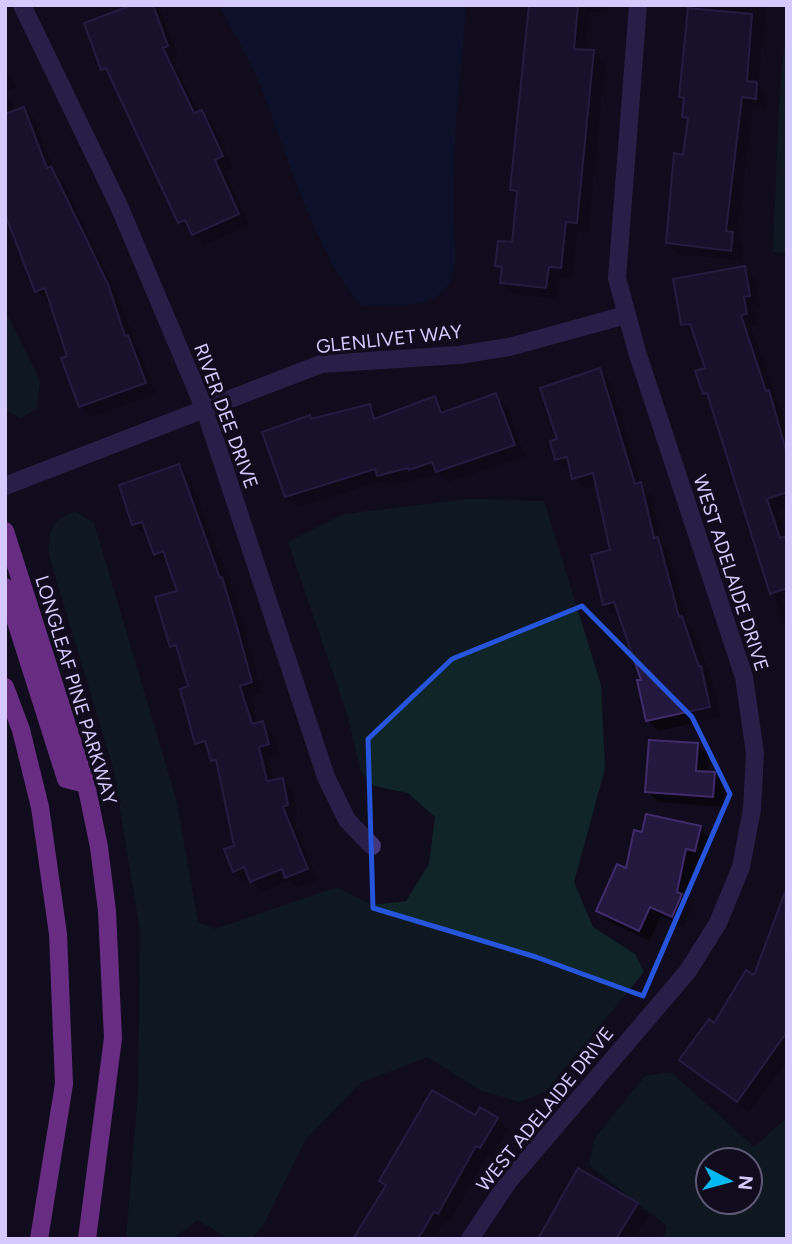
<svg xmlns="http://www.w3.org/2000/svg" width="792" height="1244" viewBox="0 0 792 1244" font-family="Figtree,sans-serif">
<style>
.green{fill:#0f2527;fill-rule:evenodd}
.water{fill:#091539}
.shadow{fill:#0007}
.building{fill:#25183e;stroke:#3f2b6a;stroke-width:2}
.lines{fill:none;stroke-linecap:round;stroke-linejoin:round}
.minor{stroke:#43377c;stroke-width:18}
.major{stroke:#d352fd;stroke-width:18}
.marked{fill:none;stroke:#2654da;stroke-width:5;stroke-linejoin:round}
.labels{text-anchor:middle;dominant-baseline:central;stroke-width:7;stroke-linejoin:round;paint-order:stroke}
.street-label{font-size:19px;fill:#d6c9fe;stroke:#110c1d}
</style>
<rect width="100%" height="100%" fill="#110c1d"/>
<path class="green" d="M787 15V253L773 252 779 104Z
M5 311 40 381 37 409 21 418 5 410Z
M469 499 544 501 601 685 605 769 574 882 593 927 635 954 644 972 545 1092 520 1102 482 1091 427 1057 360 1083 305 1140 264 1224 251 1239H229L198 1220 172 1239H126L138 1092 140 931 114 771 49 555C50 529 49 522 75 511L94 523 176 799 198 922 215 929 337 887 372 905 406 901 429 864 435 817 408 793 374 786 361 772 347 714 288 542 344 514Z
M671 1072 754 1147 787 1118V1239H663L667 1226 589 1165 595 1138 645 1076ZM708 1160H750V1202H708Z"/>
<path class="water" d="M219 5H466C461 76 451 148 453 219 453 242 461 272 444 290 424 311 387 305 362 305 323 272 280 135 259 82 248 56 232 30 219 5Z"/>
<path class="shadow" d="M138 5H155L162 12 178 57 172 59 199 113 202 112 213 123 233 168 225 171 249 225 205 245 179 222 114 80 102 69Z
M529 5H608L607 13 589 11 586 51 593 52 605 63 588 233 577 232 571 279 560 277 557 299 513 294 502 283 503 271 497 266 514 244 518 196 512 189Z
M690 5H766L758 85 768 95 766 109 753 108 737 238 743 244 742 261 679 254 668 243 690 122 684 117 685 101 681 96Z
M5 67 16 87 6 92 15 112 24 109 35 120 54 171 62 179 118 297 156 394 91 417 80 406 69 357 51 301 48 302 37 291 5 210Z
M744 268 755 279 760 307 754 308 757 325 751 326 787 428V507L777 510 787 538V634L712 400 705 393 707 369 696 336 683 325Z
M600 370 610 381 642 486 651 495 662 544 668 550 687 623 692 628 712 679 720 717 658 731 648 720 643 681 620 614 616 615 605 604 613 551 598 485 584 489 574 478 571 469 568 470 557 459 559 440Z
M495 395 507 406 525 456 448 482 440 474 390 486 384 481 297 507 286 496 309 417 313 420 370 405 381 417 434 398 447 413Z
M178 466 189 476 233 590 262 693 250 696 258 724 262 723 273 734 279 755 269 758 274 782 282 780 293 791 298 816 293 817 317 880 297 888 290 880 262 892 251 879 245 882 235 871 236 847 219 766 211 752 207 753 196 743 190 687 181 655 172 646 179 592 169 563 166 564 155 554 148 534 145 535 134 524Z
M698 745 709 756 708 773 715 774 726 785 724 807 658 802 647 791Z
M700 828 711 839 706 862 697 860 688 903 692 907 683 927 661 916 650 941 609 922 598 911 627 871 644 834Z
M787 896V1061L749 1112 681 1060 755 977 782 917Z
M476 1117 497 1119 508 1130 491 1157 487 1155 449 1223 445 1221 434 1239H355Z
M637 1205 648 1216 634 1239H540Z"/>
<path class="building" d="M132 5H153L168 46 163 48 194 113 202 110 223 156 215 160 239 214 192 235 185 220 178 223 106 68 101 70 84 23Z
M529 5H578L574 49 594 50 577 223 566 222 561 268 549 267 546 288 500 283 502 267 495 266 498 241 512 242 517 191 510 190Z
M688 8 752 14 747 81 757 82 756 99 742 97 726 231 733 232 731 251 666 243 674 153 683 155 688 118 682 117 684 98 679 97Z
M24 107 47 168 51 166 108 284 125 336 128 335 146 383 79 407 61 358 67 356 45 288 35 292 5 214V114Z
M745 266 750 296 744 297 747 314 741 315 766 391 769 390 787 454V492L767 499 780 538 787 536V588L770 594 707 393 703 394 695 371 705 368 690 324 681 325 673 279Z
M600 368 635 484 641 482 654 538 658 537 679 617 682 616 699 667 701 666 710 707 646 721 637 680H641L614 602 603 605 591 555 610 550 593 473 572 479 567 457 555 460 550 441 557 439 540 388Z
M496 393 515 445 436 472 432 462 409 470 408 468 377 476 375 469 285 497 262 432 310 415 311 419 370 404 374 419 435 396 441 413Z
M179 464 220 578 222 577 237 627 252 682 240 686 252 724 263 721 269 744 259 747 267 781 283 778 288 805 283 807 308 869 285 878 282 869 250 882 244 867 233 872 224 849 234 846 216 760 211 761 205 741 195 744 180 689 188 686 176 645 170 647 155 597 177 591 163 551 154 555 142 522 132 525 119 485Z
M649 740 698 743 696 771 715 772 713 797 645 792Z
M646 814 701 826 695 851 686 849 677 892 682 894 672 917 650 907 639 931 596 911 617 864 626 868 634 830 642 832Z
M785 892 787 1032 737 1102 679 1060 709 1019 714 1023 746 970 754 975Z
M432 1090 475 1115 480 1107 498 1118 480 1148 476 1146 438 1214 434 1212 418 1239H353L386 1185 379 1181Z
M578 1168 638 1203 616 1239H538Z"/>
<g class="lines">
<path class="minor" d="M22 5 119 206 205 410 326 777 347 820 372 846
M5 486 321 364 459 355 509 347 626 315
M470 1239 508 1182 688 971 718 923 741 867 752 809 755 753 744 677 637 352 617 278 638 5"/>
<path class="major" d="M5 531 86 784 99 847 107 911 113 1038 87 1239
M5 587 66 779 86 784
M5 687 21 730 40 807 58 934 64 1084 39 1239"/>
</g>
<path d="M0 0H792V1244H0ZM582 606 692 717 730 794 643 996 536 957 373 908 368 739 452 659Z" fill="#110c1d" fill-opacity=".55" fill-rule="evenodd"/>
<path class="marked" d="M582 606 692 717 730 794 643 996 536 957 373 908 368 739 452 659Z"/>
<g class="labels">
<g class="street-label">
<text transform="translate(389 339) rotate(-6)">GLENLIVET WAY</text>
<text transform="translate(226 416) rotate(70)">RIVER DEE DRIVE</text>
<text transform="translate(731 573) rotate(72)">WEST ADELAIDE DRIVE</text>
<text transform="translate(76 690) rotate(73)">LONGLEAF PINE PARKWAY</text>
<text transform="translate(545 1109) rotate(-51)">WEST ADELAIDE DRIVE</text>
</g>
</g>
<rect width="792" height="1244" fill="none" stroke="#d6c9fe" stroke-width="14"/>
<g transform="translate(729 1181) rotate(96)"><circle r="33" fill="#110c1d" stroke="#605877" stroke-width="2"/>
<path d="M0-5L12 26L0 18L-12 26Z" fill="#03baf0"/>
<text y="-10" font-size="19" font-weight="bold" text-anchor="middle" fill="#d6c9fe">N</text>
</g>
</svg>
